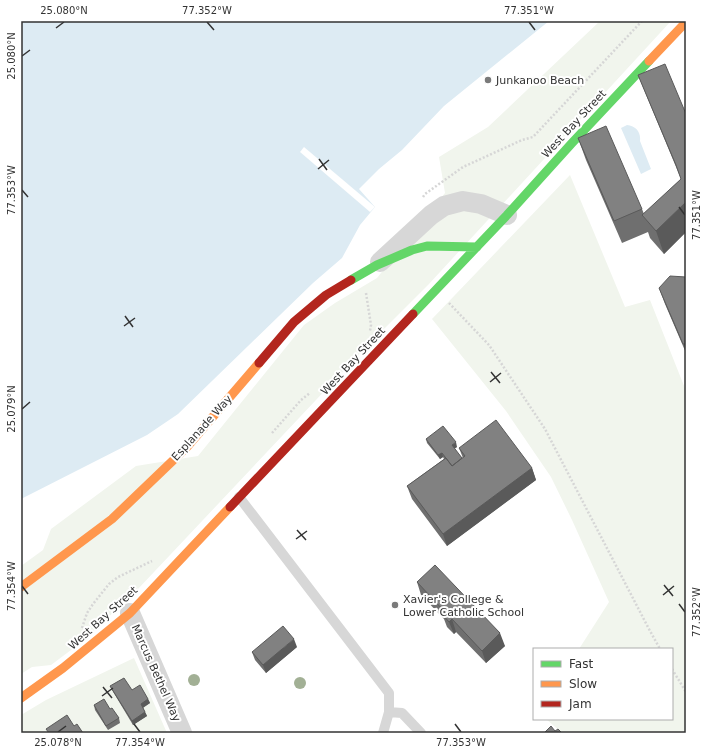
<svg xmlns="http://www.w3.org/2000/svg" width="707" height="754" viewBox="0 0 707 754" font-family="'DejaVu Sans',sans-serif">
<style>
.green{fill:#f1f5ed}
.water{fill:#ddebf3}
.pier{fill:#fff}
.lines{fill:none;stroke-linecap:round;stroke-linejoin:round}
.path{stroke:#d6d6d6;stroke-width:2.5;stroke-dasharray:2 2;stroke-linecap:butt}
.lane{stroke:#d7d7d7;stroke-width:10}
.street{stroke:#d7d7d7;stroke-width:20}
.fast{stroke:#63d668;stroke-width:9}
.slow{stroke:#ff974d;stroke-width:9}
.jam{stroke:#b3261e;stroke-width:9}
.tree{fill:#a2b095}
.wall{fill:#6f6f6f}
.shaded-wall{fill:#5a5a5a}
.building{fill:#818181;stroke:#5a5a5a}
.ticks{fill:none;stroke:#333;stroke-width:1.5}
.poi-dot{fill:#7a7a7a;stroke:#fff;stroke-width:1.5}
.labels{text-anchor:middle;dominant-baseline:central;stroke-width:4;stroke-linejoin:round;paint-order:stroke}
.poi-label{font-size:11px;fill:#333;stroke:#fff;text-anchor:start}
.street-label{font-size:11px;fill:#333;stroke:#fff}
.neatline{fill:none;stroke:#333;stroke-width:1.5}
.ticks-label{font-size:10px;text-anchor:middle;fill:#333}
</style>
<rect width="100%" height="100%" fill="#fff"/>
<path class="green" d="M600 21H671L429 284 365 348 138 589 83 641 51 665 32 667 21 674V566L43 550 51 529 136 466 198 456 304 325 335 303 377 278 445 193 439 157 488 127Z
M570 175 625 307 650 300 686 391V733H562L546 719H672V649H579L609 602 572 520 551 477 506 411 432 319Z
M134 658 167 733H21V715L46 700Z"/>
<path class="water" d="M21 21H549L444 106 402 150 379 169 359 189 375 207 360 225 342 258 313 283 178 414 147 435 21 499Z
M627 125C636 126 641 132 640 141L651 169 641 174 621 128Z"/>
<path class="pier" d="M304 147 375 207 370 212 300 152Z"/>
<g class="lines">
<path class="path" d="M423 197 425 194 463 167 522 140 533 137 642 21
M366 293 371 325 370 331
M449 303 489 345 545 429 650 631 660 649
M272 433 301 400 310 393
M82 628 87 613 93 604 109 584 118 577 152 561
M672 669 686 692"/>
<path class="lane" d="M239 497 389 693V712L383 733
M389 712 402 713 421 733"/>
<path class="street" d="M380 262 431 215 444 206 463 201 481 204 507 215
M130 613 182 733"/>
<path class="fast" d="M351 280 377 265 412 250 427 246 477 247
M413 314 507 215 572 143 649 61"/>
<path class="slow" d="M649 61 686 22
M21 587 112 519 186 448 259 363
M21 698 63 668 130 613 230 507"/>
<path class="jam" d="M259 363 294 322 326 295 351 280
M230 507 413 314"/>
</g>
<g class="tree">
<circle cx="194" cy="680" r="6"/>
<circle cx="300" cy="683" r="6"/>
</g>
<path class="wall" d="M638 75 686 114V232L664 254 650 238 648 232 622 243 586 160 578 138 642 209 644 214 681 179 647 97Z
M686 277V353L665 304 659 288Z
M426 439 457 447 454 449 462 458H463L459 448 532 468 536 480 447 546 412 499 407 486 444 459 443 457 440 459 427 443Z
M417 582 505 646 486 663 456 632 454 634 447 627 444 619 421 595Z
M297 647 266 673 255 660 252 652Z
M110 686 132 690 148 699 150 703 143 708 147 716 133 725 112 690Z
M94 705 110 709 119 718 120 723 108 730 95 710Z"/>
<path class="shaded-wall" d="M686 202V232L664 254 656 231Z
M456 442 457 447 453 449 452 445Z
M442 453 443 457 440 459 438 455Z
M532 468 536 480 447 546 443 534Z
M452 619 456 632 454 634 449 622Z
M500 633 505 646 486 663 482 651Z
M294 639 297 647 266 673 263 665Z
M148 699 150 703 142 708 141 704Z
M145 712 147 716 133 725 132 721Z"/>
<path class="building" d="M665 64 686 114V202L656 231 642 215 681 179 676 165 638 75Z
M606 126 642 209 614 221 578 138Z
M670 276 686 277V344H683L659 288Z
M496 420 532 468 443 534 407 486 446 458 452 466 465 456 459 448Z
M443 426 456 442 452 445 462 458 452 466 442 453 438 455 426 439Z
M435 565 500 633 482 651 452 619 449 622 443 615 445 612 417 582Z
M283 626 294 639 263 665 252 652Z
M124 678 132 690 140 685 148 699 141 704 145 712 132 721 110 686Z
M104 699 110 709 112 708 119 718 106 726 94 705Z
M67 715 74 726 77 724 83 733H49L46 729Z
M551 726 555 731 558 729 562 733H544Z"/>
<path class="ticks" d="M207 22 214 30M529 22 535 30M56 28 64 22M22 56 30 50M319 159 327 170M318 169 329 160M22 190 28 197M679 207 685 215M125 316 133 327M124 326 135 318M491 372 500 383M490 382 501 373M22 409 30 402M297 530 306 540M296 539 307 531M664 585 673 596M22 586 28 594M663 595 674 586M679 604 685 612M103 687 112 698M102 696 113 688M134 724 140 732M455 724 461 732M58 732 66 726"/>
<g class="poi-dot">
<circle cx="488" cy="80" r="4"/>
<circle cx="395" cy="605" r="4"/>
</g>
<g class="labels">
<g class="poi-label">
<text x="496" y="80">Junkanoo Beach</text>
<text x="403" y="599">Xavier's College &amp;<tspan x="403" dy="13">Lower Catholic School</tspan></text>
</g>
<g class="street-label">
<text transform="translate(574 124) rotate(-47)">West Bay Street</text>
<text transform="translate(353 361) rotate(-47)">West Bay Street</text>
<text transform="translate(202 428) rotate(-48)">Esplanade Way</text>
<text transform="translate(103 618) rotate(-42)">West Bay Street</text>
<text transform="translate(156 673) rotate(66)">Marcus Bethel Way</text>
</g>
</g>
<rect width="707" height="754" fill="none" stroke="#ffffff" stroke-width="44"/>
<rect x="533" y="648" width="140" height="72" fill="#ffffff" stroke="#adadad"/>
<rect x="541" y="661" width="20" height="6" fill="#63d668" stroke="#adadad"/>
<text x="569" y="668" font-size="12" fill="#333333">Fast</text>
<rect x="541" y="681" width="20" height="6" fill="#ff974d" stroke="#adadad"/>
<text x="569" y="688" font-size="12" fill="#333333">Slow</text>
<rect x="541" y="701" width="20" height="6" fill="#b3261e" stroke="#adadad"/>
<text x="569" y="708" font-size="12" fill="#333333">Jam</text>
<rect x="22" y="22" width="663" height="710" class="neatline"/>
<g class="ticks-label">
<text x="64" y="14">25.080°N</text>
<text x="207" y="14">77.352°W</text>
<text x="529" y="14">77.351°W</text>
<text transform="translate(11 56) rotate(-90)" y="4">25.080°N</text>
<text transform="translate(11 190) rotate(-90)" y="4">77.353°W</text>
<text transform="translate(696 215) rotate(-90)" y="4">77.351°W</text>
<text transform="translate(11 409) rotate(-90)" y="4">25.079°N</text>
<text transform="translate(11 586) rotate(-90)" y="4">77.354°W</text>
<text transform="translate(696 612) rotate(-90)" y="4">77.352°W</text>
<text x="58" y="746">25.078°N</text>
<text x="140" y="746">77.354°W</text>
<text x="461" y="746">77.353°W</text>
</g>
</svg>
